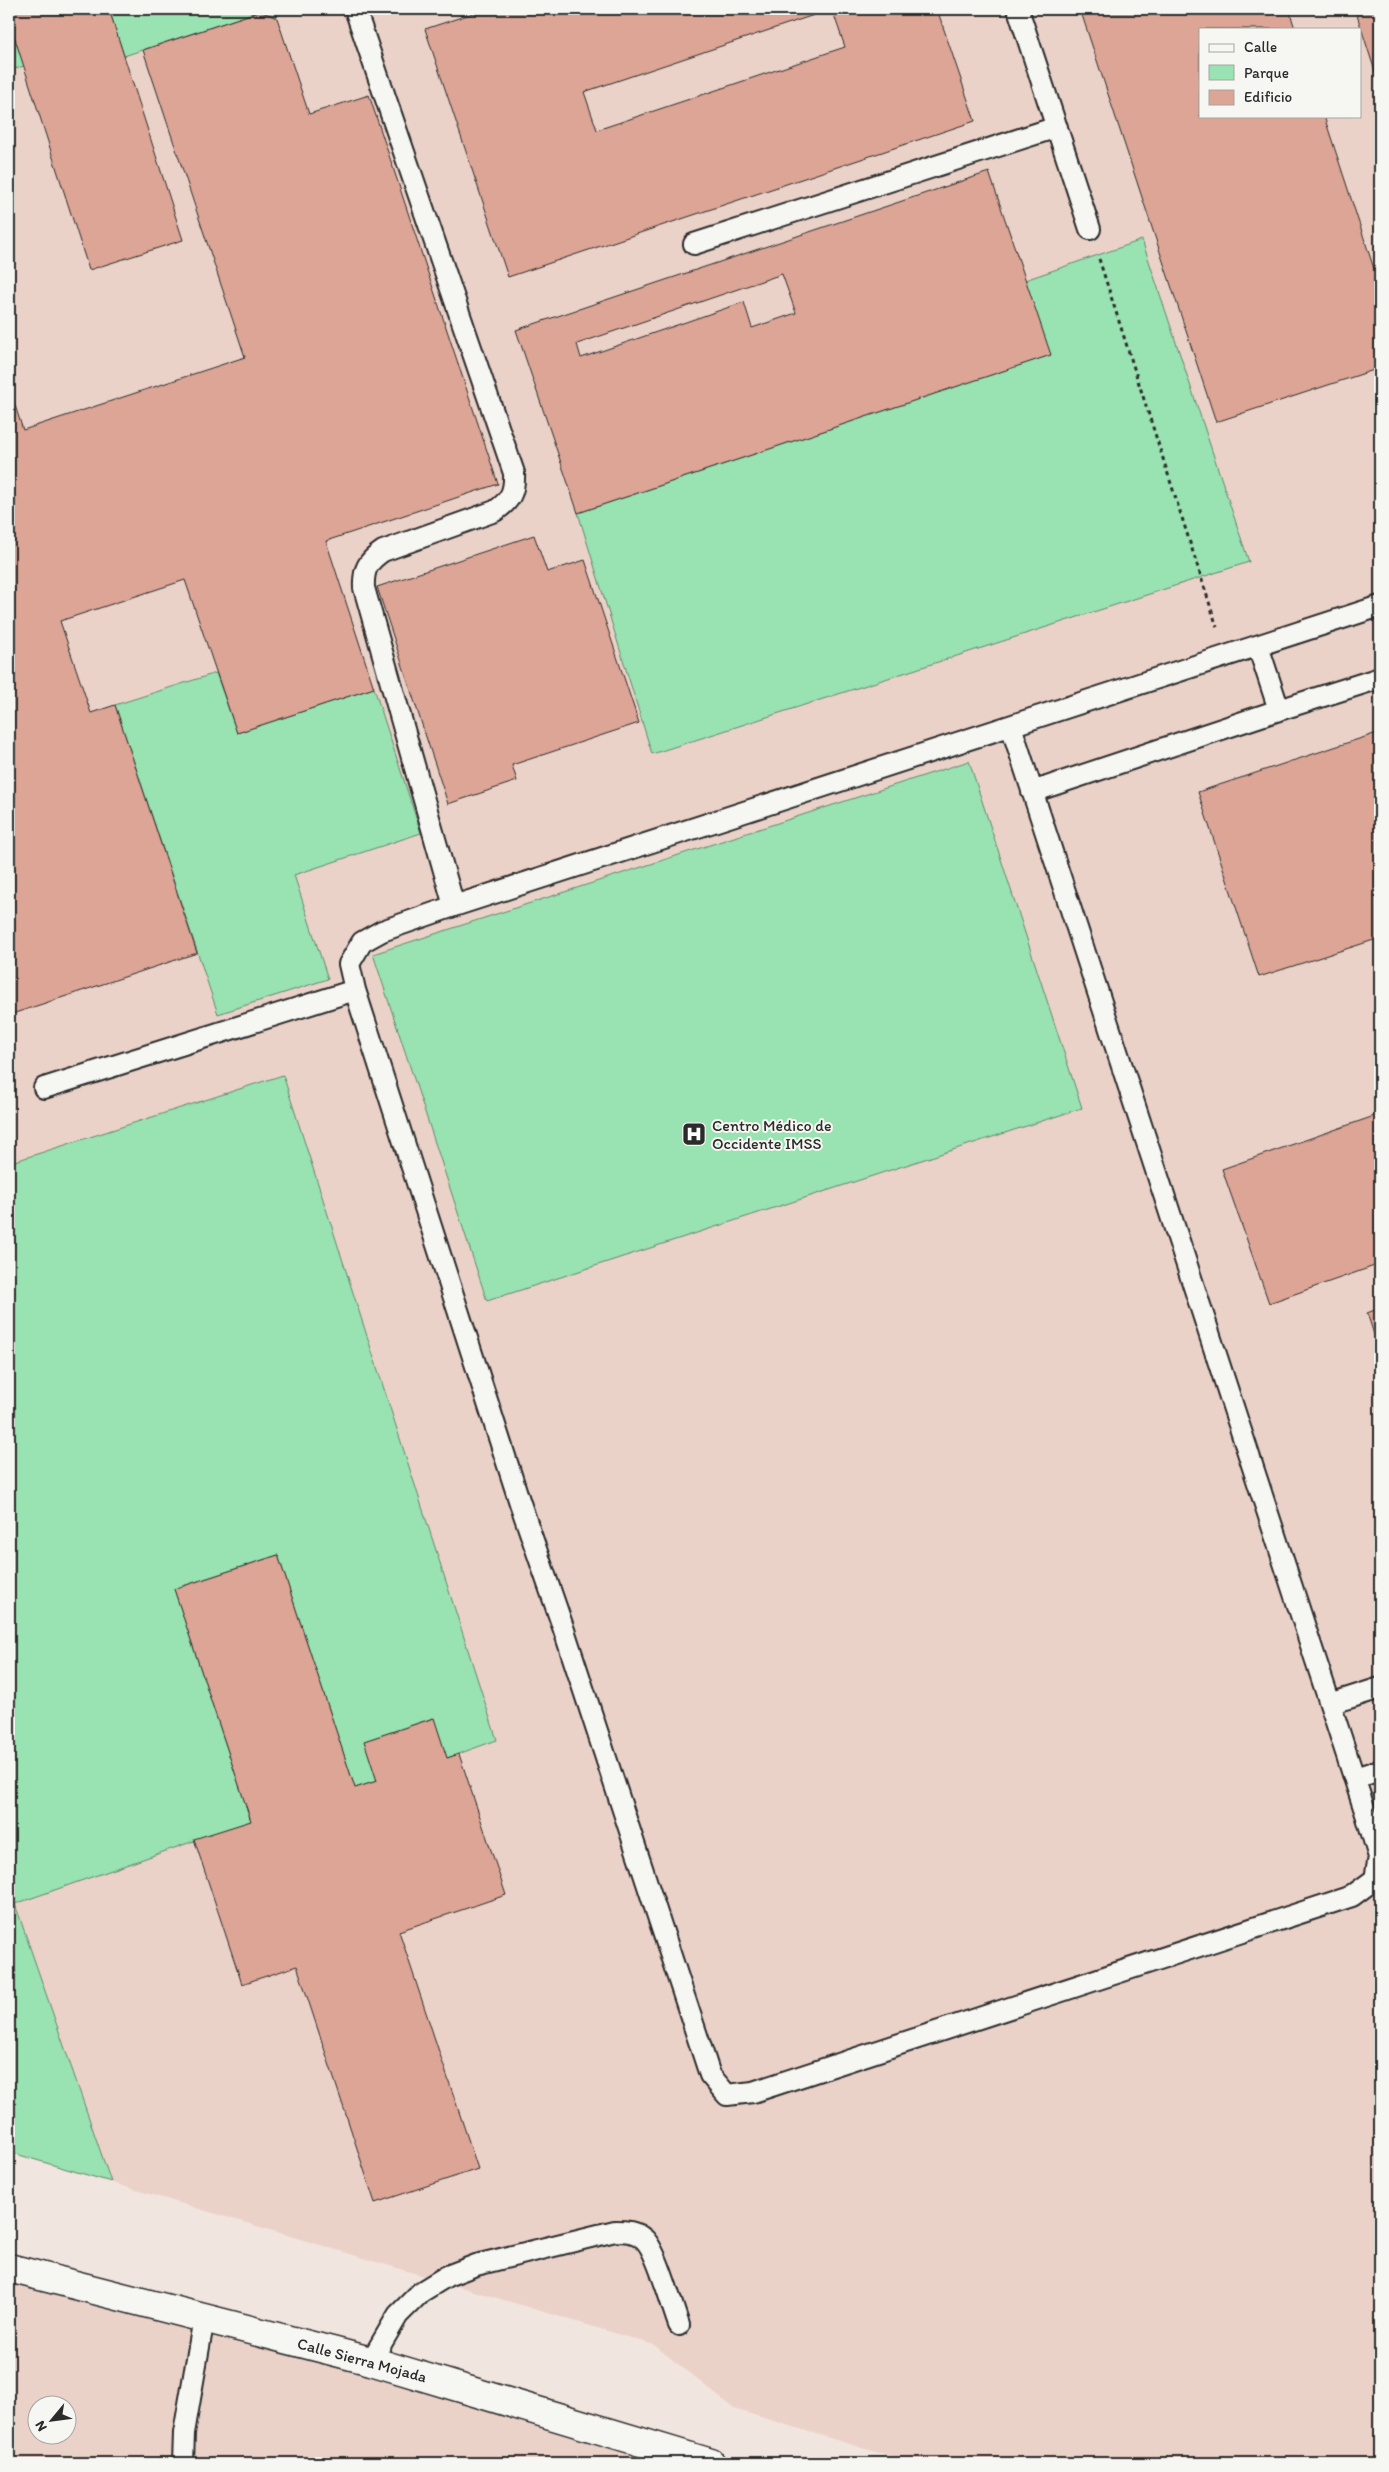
<svg xmlns="http://www.w3.org/2000/svg" width="1389" height="2472" viewBox="0 0 1389 2472" font-family="Itim,sans-serif">
<style>
.built{fill:#ebd2c9;fill-rule:evenodd}
.green{fill:#99e2b1;stroke:#62866e}
.building{fill:#dca595;stroke:#2b2b2b;fill-rule:evenodd}
.lines{fill:none;stroke-linecap:round;stroke-linejoin:round}
.lane-casing{stroke:#2b2b2b;stroke-width:24}
.street-casing{stroke:#2b2b2b;stroke-width:31}
.path{stroke:#2b2b2b;stroke-width:3;stroke-dasharray:4 4;stroke-linecap:butt}
.lane{stroke:#f6f6f2;stroke-width:20}
.street{stroke:#f6f6f2;stroke-width:28}
.labels{text-anchor:middle;dominant-baseline:central;stroke-width:4;stroke-linejoin:round;paint-order:stroke}
.poi-label{font-size:16px;fill:#2b2b2b;stroke:#f6f6f2;text-anchor:start}
.street-label{font-size:16px;fill:#2b2b2b;stroke:#f6f6f2}
</style>
<rect width="100%" height="100%" fill="#f1e6df"/>
<filter id="ink" filterUnits="userSpaceOnUse"><feTurbulence type="fractalNoise" baseFrequency=".02" numOctaves="2"/><feDisplacementMap in="SourceGraphic" scale="10" xChannelSelector="R" yChannelSelector="G"/><feConvolveMatrix kernelMatrix="1 2 1 2 8 2 1 2 1" color-interpolation-filters="sRGB"/></filter>
<g filter="url(#ink)">
<path class="built" d="M9 9H1380V2463H912L734 2409 654 2345 9 2152ZM1200 29H1360V116H1200Z
M9 2258 654 2463H9ZM38 2404H68V2434H38Z"/>
<path class="green" d="M109 9H274L277 18 260 11 124 56Z
M9 20 24 66 9 71Z
M1142 240 1249 562 652 754 578 513 1050 355 1025 280Z
M216 673 237 733 374 688 421 833 294 875 328 979 218 1014 115 705Z
M969 761 1082 1108 487 1301 373 954Z
M283 1075 497 1740 447 1758 433 1718 365 1741 377 1781 355 1788 278 1555 174 1589 251 1821 15 1904 111 2182 9 2152V1163Z"/>
<path class="building" d="M9 9H109L183 240 89 270 9 20Z
M486 9H832L584 92 597 130 845 47 832 9H937L975 121 508 277 425 29Z
M1080 9H1289L1295 29H1200V116H1324L1380 287V368L1216 422Z
M1355 9H1380V87Z
M260 11 277 18 309 114 369 95 498 484 326 541 374 688 237 733 185 580 60 621 91 713 115 705 197 953 9 1015V387L23 430 245 357 143 50Z
M989 172 1051 355 578 513 516 330ZM782 274 796 313 752 328 744 302 581 358 577 344Z
M534 535 547 572 585 560 639 723 512 765 517 781 448 804 377 587Z
M1380 732V938L1259 977 1198 792Z
M1380 1114V1264L1269 1303 1222 1169Z
M1380 1308V1353L1367 1313Z
M278 1555 355 1788 377 1781 364 1741 434 1718 447 1758 459 1754 506 1895 399 1931 478 2169 375 2203 297 1966 242 1984 194 1839 251 1821 174 1589Z"/>
<g class="lines">
<g class="lane-casing">
<path id="lane" d="M1018 9 1090 229
M356 12 514 473C515 492 510 501 495 511L383 551C368 561 363 569 364 588L454 906
M694 244 1057 127
M1258 646 1279 710 1380 678
M1011 726 1366 1814 1379 1857 1375 1879 1352 1896 753 2092 727 2095 710 2075 563 1627 520 1503 355 990 349 964 362 942 382 931 454 906 1380 606
M1032 792 1279 710
M44 1088 355 990
M1330 1704 1380 1688
M1355 1778 1380 1770
M371 2361 398 2315 421 2292 447 2276 476 2265 615 2231C626 2231 635 2231 644 2239 657 2250 672 2307 679 2325
M183 2463 184 2433 204 2318"/>
</g>
<g class="street-casing">
<path id="street" d="M9 2268 371 2361 711 2463"/>
</g>
<path class="path" d="M1099 259 1217 627"/>
<use href="#lane" class="lane"/>
<use href="#street" class="street"/>
</g>
</g>
<defs>
<g id="hospital-square" transform="scale(1.25)"><rect x="-9" y="-9" width="18" height="18" rx="4" fill="#2b2b2b" stroke="#f6f6f2"/><path d="M-5-5h3v3.5h4V-5h3V5h-3V1.5h-4V5h-3Z" fill="#fff"/></g>
</defs>
<g fill-rule="evenodd">
<use href="#hospital-square" x="694" y="1134"/>
</g>
<g class="labels">
<g class="poi-label">
<text x="712" y="1125">Centro Médico de<tspan x="712" dy="18">Occidente IMSS</tspan></text>
</g>
<g class="street-label">
<text transform="translate(362 2360) rotate(15)">Calle Sierra Mojada</text>
</g>
</g>
<rect width="1389" height="2472" fill="none" stroke="#f6f6f2" stroke-width="30"/>
<rect x="15" y="15" width="1359" height="2442" fill="none" stroke="#2b2b2b" stroke-width="2" filter="url(#ink)"/>
<rect x="1199" y="28" width="162" height="90" fill="#f6f6f2" stroke="#a5a5a2"/>
<rect x="1209" y="44" width="25" height="8" fill="#f6f6f2" stroke="#a5a5a2"/>
<text x="1244" y="52" font-size="15" fill="#2b2b2b">Calle</text>
<rect x="1209" y="65" width="25" height="15" fill="#99e2b1" stroke="#a5a5a2"/>
<text x="1244" y="78" font-size="15" fill="#2b2b2b">Parque</text>
<rect x="1209" y="90" width="25" height="15" fill="#dca595" stroke="#a5a5a2"/>
<text x="1244" y="102" font-size="15" fill="#2b2b2b">Edificio</text>
<g transform="translate(52 2420) rotate(241)"><circle r="24" fill="#f6f6f2" stroke="#a5a5a2"/>
<path d="M0-4L9 19L0 12L-9 19Z" fill="#2b2b2b"/>
<text y="-8" font-size="14" font-weight="bold" text-anchor="middle" fill="#2b2b2b">N</text>
</g>
</svg>
